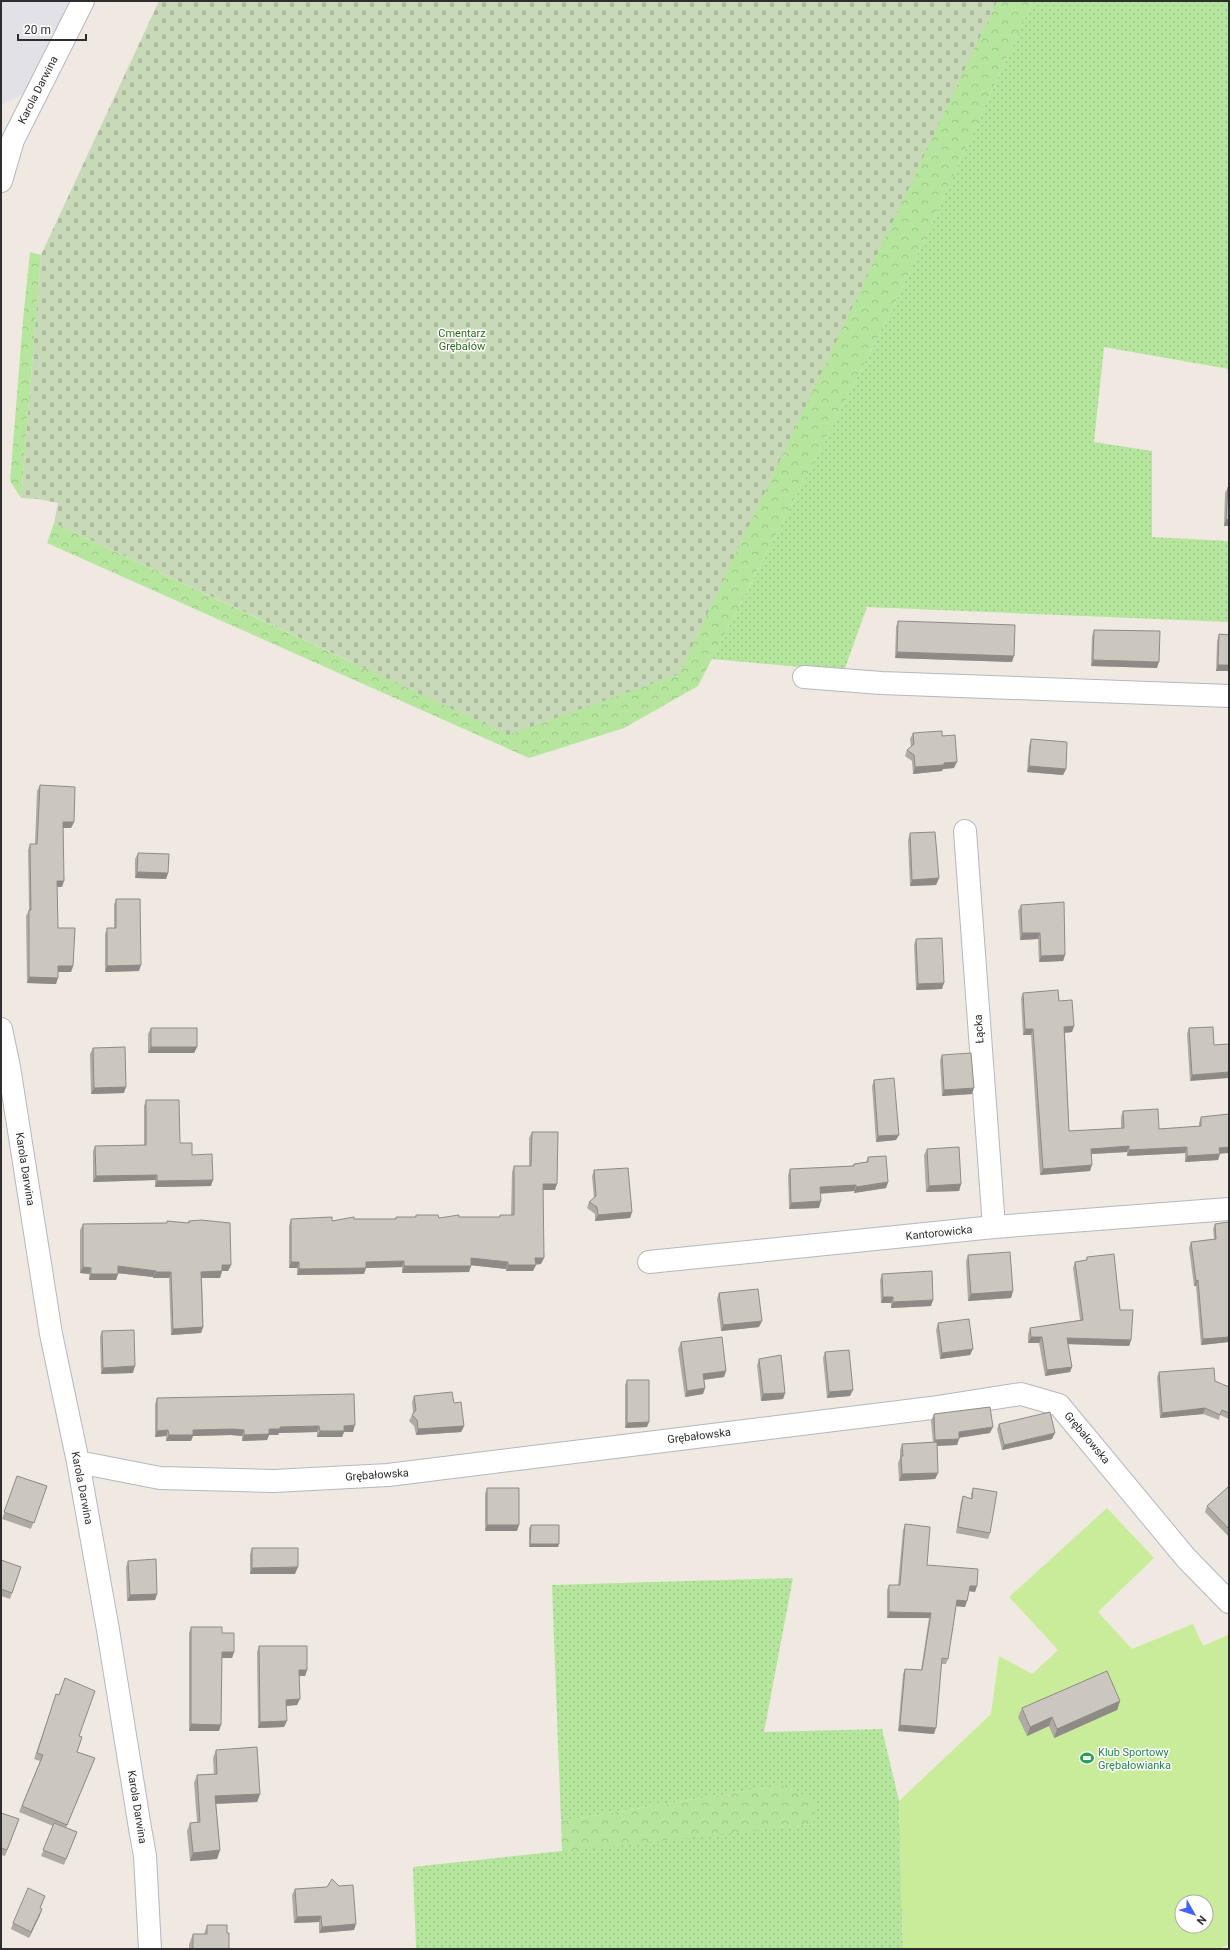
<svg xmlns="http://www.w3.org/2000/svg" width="1230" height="1950" viewBox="0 0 1230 1950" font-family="Roboto,sans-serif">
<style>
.industrial{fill:#e3e1e8}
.grass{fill:url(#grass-dots)}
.forest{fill:url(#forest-crowns)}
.cemetery{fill:url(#cemetery-stones)}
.pitch{fill:#c9ec9a;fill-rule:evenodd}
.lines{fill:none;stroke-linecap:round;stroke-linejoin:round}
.minor-casing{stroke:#b4b7c1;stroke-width:24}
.tertiary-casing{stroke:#b4b7c1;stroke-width:24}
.minor{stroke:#fff;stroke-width:22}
.tertiary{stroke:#fff;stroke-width:22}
.wall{fill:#afaba4}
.shaded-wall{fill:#8e8b86}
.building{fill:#cbc7bf;stroke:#8e8b86}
.labels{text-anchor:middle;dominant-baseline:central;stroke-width:3;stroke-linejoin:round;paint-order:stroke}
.street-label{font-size:11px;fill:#2e2e2e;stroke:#fff}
.park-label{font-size:11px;fill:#2c6e1b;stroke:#fff}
.leisure-label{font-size:11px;fill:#27864d;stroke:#fff;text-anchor:start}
</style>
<defs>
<pattern id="grass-dots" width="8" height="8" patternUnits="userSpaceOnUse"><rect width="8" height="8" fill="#b6e59e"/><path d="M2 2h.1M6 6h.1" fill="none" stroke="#9dc588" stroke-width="1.8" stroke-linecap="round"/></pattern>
<pattern id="forest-crowns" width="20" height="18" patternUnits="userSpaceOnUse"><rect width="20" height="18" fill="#b6e59e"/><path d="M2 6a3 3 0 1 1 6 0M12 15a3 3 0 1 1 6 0" fill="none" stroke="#9dc588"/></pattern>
<pattern id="cemetery-stones" width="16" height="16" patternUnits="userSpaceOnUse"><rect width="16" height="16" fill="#c8d9b8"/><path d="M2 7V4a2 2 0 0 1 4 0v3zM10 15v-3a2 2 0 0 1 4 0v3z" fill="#acbb9e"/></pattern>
</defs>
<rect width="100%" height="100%" fill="#efe9e1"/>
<path class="industrial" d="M1 1H71L30 90 1 106Z"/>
<path class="grass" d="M1033 1H1229V369L1104 347 1094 442 1152 451V537L1229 541V622L867 607 844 671 712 659 892 310Z
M793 1578 764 1732 882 1729 899 1801 903 1949H416L413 1867 813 1824 782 1785 561 1821 552 1585Z"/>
<path class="forest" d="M997 1H1033L892 310 698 686 624 728 529 758 47 543 54 523 353 663Z
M30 252 41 255 21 498 10 481 23 320Z
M782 1785 817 1801 813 1824 562 1852 561 1821Z"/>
<path class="cemetery" d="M159 1H997L679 674 508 735 54 523 58 503 38 499 21 498 41 255Z"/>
<path class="pitch" d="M1107 1508 1154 1558 1098 1612 1132 1649 1193 1624 1203 1646 1228 1635 1229 1636V1945L1218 1949H903L899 1801 991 1714 999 1656 1032 1674 1058 1650 1009 1597ZM1182 1902H1206V1926H1182Z"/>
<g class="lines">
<g class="minor-casing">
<path id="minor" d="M804 677 881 683 1229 696
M965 831 994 1227
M1 1029 9 1067 51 1334 78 1462 108 1630 140 1828 145 1856 150 1949
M649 1262 994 1227 1229 1209
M78 1462 160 1478 274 1481 388 1475 931 1408 1021 1394 1059 1405 1186 1558 1229 1602"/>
</g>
<g class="tertiary-casing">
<path id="tertiary" d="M1 181 13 140 83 1"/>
</g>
<use href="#minor" class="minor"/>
<use href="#tertiary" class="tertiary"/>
</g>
<path class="wall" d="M1228 487H1229V526H1224L1225 493Z
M898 621 1012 662 895 658 896 627Z
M1094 630 1157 668 1091 666 1092 636Z
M1219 634 1229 635V671H1216L1217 641Z
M913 733 942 736 954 768 943 769 942 771 913 774 912 761 905 756 907 750 911 747 910 739Z
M1031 739 1066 769 1063 775 1027 772 1029 746Z
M40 785 74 822 71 828H63L62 887H57L58 928 73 966 71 972H58L56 984 27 983 26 916 29 910 28 850 30 844H35L37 791Z
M910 833 939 878 936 885 910 886 908 840Z
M138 853 168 873 166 879 135 878V859Z
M116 899 139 971 105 972V934L107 928H114V905Z
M1021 905 1065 955 1063 961 1039 962 1038 939 1020 940 1018 911Z
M916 939 942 989 916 990 914 945Z
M1023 993 1059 1001 1074 1026 1072 1032 1065 1033 1069 1131 1121 1128V1117L1123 1111 1159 1129 1199 1127V1123L1201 1117 1220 1153 1218 1160 1185 1162V1153L1127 1156V1152L1092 1154 1090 1171 1040 1175 1031 1035H1023L1021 998Z
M1213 1027 1190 1081 1187 1034 1189 1028Z
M151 1028 197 1047 194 1053H148V1034Z
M93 1048 124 1093 91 1094 90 1054Z
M942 1055 972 1094 942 1096 940 1060Z
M874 1080 896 1140 876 1142 872 1086Z
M146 1100 180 1143 192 1155 211 1186 155 1187V1180L93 1182V1151L95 1146 144 1145V1106Z
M532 1132 555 1190H543L541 1264H536L533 1271H506V1269L471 1265 469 1272 402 1273V1267L366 1268 364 1274 297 1275V1268H289V1226L291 1219 332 1221 354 1219H395L396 1217H415L416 1215 439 1218 499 1217 500 1215H511L512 1172 514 1166H529V1138Z
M927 1149 961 1184 959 1191 926 1192 924 1155Z
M868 1157 888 1182 886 1188 854 1193V1191L820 1193 819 1208 789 1209 788 1175 790 1169 852 1166 854 1164 866 1162Z
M594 1170 632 1212 630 1218 595 1221V1214L587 1208 589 1202 594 1198 592 1176Z
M167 1221 188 1223 189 1221 231 1265 228 1271H222L220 1278H202L203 1327 201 1333 171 1335 169 1278H153V1277L118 1273 116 1280H89V1274L80 1273V1230L83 1224 167 1223Z
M1215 1224 1229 1342 1201 1345 1196 1286H1194L1189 1248 1191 1242 1214 1239 1213 1229Z
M968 1255 1013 1291 1011 1298 968 1301 966 1261Z
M1087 1257 1120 1310 1131 1340 1129 1346 1068 1344 1072 1367 1070 1372 1045 1376 1039 1343H1028V1334L1030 1328 1080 1320 1073 1268 1075 1262 1086 1260Z
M882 1274 931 1306 891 1308V1303H881L880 1280Z
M719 1293 759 1327 721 1331 717 1299Z
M938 1323 970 1355 940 1359 936 1330Z
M102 1331 133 1373 101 1374 100 1337Z
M681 1342 726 1371 724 1377 704 1380 705 1388 703 1394 685 1397 678 1349Z
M825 1352 850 1396 827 1398 823 1358Z
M759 1359 785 1393 783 1399 761 1401 757 1365Z
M1159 1372 1215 1381 1229 1387V1419L1220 1415 1219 1420 1203 1414 1160 1418 1157 1377Z
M627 1380 647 1427 625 1428V1385Z
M414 1396 454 1403 464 1426 461 1432 416 1435 414 1426 409 1421 413 1413 412 1402Z
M157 1398 353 1432H344L342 1437H317V1432L279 1433 278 1435H269L267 1440 242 1441V1436L231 1435 193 1436 191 1441H166V1436L155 1437V1404Z
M934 1414 990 1433 959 1438 957 1445 937 1446 938 1473 935 1479 899 1481 898 1463 900 1458V1450L902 1444 933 1442 931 1421Z
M999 1424 1052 1439 1002 1450 997 1429Z
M17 1476 47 1486 31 1529 2 1519Z
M487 1488 517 1531H485V1494Z
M973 1488 990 1533 988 1539 956 1533 961 1502 963 1496 971 1499V1494Z
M1229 1488V1537L1205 1512 1207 1506Z
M905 1524 927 1565 975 1592 969 1591 967 1601 965 1607 956 1606 948 1659 946 1664H941L934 1734 898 1731 903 1674 905 1669 921 1670 929 1618H887V1590L889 1585H898L903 1530Z
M531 1525 558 1547H529V1528Z
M252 1548 295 1574H250V1554Z
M1 1560 21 1567 10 1599 1 1596Z
M128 1561 157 1594 155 1600 127 1601 126 1567Z
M191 1627 222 1633 234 1652 232 1658H222L219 1731H189V1633Z
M259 1646 307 1670 305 1676H299L297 1705 286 1706 284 1727 258 1728 257 1652Z
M56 1694 79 1736 77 1752 95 1758 66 1828 77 1832 64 1865 41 1856 53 1826 19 1812 40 1761 34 1759Z
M1120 1701 1117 1710 1054 1738 1049 1726 1027 1736 1018 1717 1022 1708Z
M216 1750 260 1794 257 1802 216 1804 220 1850 217 1859 190 1861 187 1831 190 1823 197 1822 194 1783 197 1775 214 1774 213 1758Z
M1 1813 19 1819 5 1856 1 1855Z
M295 1889 354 1930 319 1933V1922L294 1923 292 1895Z
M43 1902 40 1908 42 1909 40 1915 29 1938 11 1929 13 1923Z
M207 1925 227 1933 229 1949H189V1944L193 1934H204Z"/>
<path class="shaded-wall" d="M1226 519 1229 520V526H1224Z
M897 652 1014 656 1012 662 895 658Z
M1093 660 1159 662 1157 668 1091 666Z
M1218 665H1229V671H1216Z
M957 762 954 768 943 769 942 771 913 774 915 767 944 763Z
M1029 766 1066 769 1063 775 1027 772Z
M63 822H74L71 828H61Z
M137 872 168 873 166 879 135 878Z
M939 878 936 885 910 886 912 880Z
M57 881H64L62 887H55Z
M1022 933H1040L1038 939 1020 940Z
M1065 955 1063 961 1039 962 1041 956Z
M141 965 139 971 105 972 107 966Z
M58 966H73L71 972H56Z
M29 977 58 978 56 984 27 983Z
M944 983 942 989 916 990 918 984Z
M1074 1026 1072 1032 1062 1033 1064 1027Z
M1025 1029H1033L1031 1035H1023Z
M151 1047H197L194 1053H148Z
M1229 1072V1078L1190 1081 1192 1075Z
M126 1087 124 1093 91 1094 94 1088Z
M974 1088 972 1094 942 1096 944 1090Z
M899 1135 896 1140 876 1142 878 1136Z
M1129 1146 1127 1152 1089 1154 1091 1149Z
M1187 1147 1185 1153 1127 1156 1129 1150Z
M1229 1147V1153L1217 1154 1219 1148Z
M1220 1154 1218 1160 1185 1162 1187 1156Z
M1092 1165 1090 1171 1040 1175 1043 1169Z
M157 1175 155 1180 93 1182 96 1176Z
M213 1180 211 1186 155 1187 157 1181Z
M888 1182 886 1188 854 1193 856 1187Z
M543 1184H557L555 1190H541Z
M961 1184 959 1191 926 1192 929 1186Z
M856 1185 854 1191 818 1194 820 1187Z
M821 1201 819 1208 789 1209 791 1203Z
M632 1212 630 1218 595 1221 598 1215Z
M471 1258 508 1262 506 1269 469 1265Z
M535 1258H544L541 1264 533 1265Z
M404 1261 402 1267 364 1268 366 1262Z
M291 1262H299L297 1268H289Z
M222 1265H231L228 1271H220Z
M508 1265H536L533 1271H506Z
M118 1266 156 1271 153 1277 116 1273Z
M404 1266H471L469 1272 402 1273Z
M83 1267 91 1268 89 1274 80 1273Z
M366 1268 364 1274 297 1275 299 1269Z
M222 1271 220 1278H199L201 1272Z
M156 1272H171L169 1278H153Z
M91 1274H118L116 1280H89Z
M1198 1280 1196 1286H1194L1196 1281Z
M1013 1291 1011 1298 968 1301 971 1294Z
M883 1297H893L891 1303H881Z
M933 1300 931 1306 891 1308 893 1302Z
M762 1321 759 1327 721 1331 723 1325Z
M203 1327 201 1333 171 1335 173 1329Z
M1031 1337H1042L1039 1343H1028Z
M1229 1337V1342L1201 1345 1203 1339Z
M1067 1338 1131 1340 1129 1346 1065 1344Z
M973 1349 970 1355 940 1359 942 1353Z
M135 1366 133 1373 101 1374 103 1368Z
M1072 1367 1070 1372 1045 1376 1047 1370Z
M726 1371 724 1377 701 1380 703 1374Z
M705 1388 703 1394 685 1397 687 1391Z
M853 1390 850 1396 827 1398 829 1392Z
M785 1393 783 1399 761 1401 763 1394Z
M1205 1408 1203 1414 1160 1418 1162 1413Z
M649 1422 647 1427 625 1428 627 1423Z
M355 1425 353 1432H344L342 1437H317L320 1431 344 1426Z
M319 1426 317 1432 279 1433 278 1435H269L267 1440 242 1441 244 1435 280 1427Z
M464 1426 461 1432 416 1435 418 1429Z
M993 1427 990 1433 956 1438 959 1432Z
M233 1429 244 1430 242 1436 231 1435 193 1436 191 1441H166L169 1435 193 1430Z
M168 1430 166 1436 155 1437 157 1431Z
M1055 1433 1052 1439 1002 1450 1004 1445Z
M959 1439 957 1445 933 1446 935 1440Z
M938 1473 935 1479 899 1481 902 1474Z
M487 1525H519L517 1531H485Z
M530 1544H559L558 1547H529Z
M298 1567 295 1574H250L252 1568Z
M970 1586H977L975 1592 968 1591Z
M157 1594 155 1600 127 1601 130 1595Z
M957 1600 967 1601 965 1607 955 1606Z
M889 1612 931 1613 929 1618H887Z
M222 1652H234L232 1658H220Z
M299 1670H307L305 1676H297Z
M300 1699 297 1705 284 1706 286 1700Z
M1120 1701 1117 1710 1054 1738 1057 1729Z
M1052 1717 1049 1726 1027 1736 1030 1727Z
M287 1721 284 1727 258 1728 260 1722Z
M191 1724 221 1725 219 1731H189Z
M900 1725 936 1728 934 1734 898 1731Z
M260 1794 257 1802 212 1804 215 1796Z
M220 1850 217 1859 190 1861 193 1853Z
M42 1909 40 1915 29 1938 31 1932Z
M321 1916 319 1922 294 1923 297 1917Z
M356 1924 354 1930 319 1933 322 1927Z"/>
<path class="building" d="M1228 487H1229V520L1226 519Z
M898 621 1015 625 1014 656 897 652Z
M1094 630 1160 631 1159 662 1093 660Z
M1219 634 1229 635V665H1218Z
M942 731V736L955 735 957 762 944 763V765L915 767 914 755 907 750 914 744 913 733Z
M1031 739 1067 742 1066 769 1029 766Z
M40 785 75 787 74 822H63L64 881H57L58 928H75L73 966H58V978L29 977V910H31L30 844H37Z
M935 832 939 878 912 880 910 833Z
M138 853 169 854 168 873 137 872Z
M116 899H140L141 965 107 966V928H116Z
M1064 902 1065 955 1041 956 1040 933H1022L1021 905Z
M942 938 944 983 918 984 916 939Z
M1058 990 1059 1001 1072 1000 1074 1026 1064 1027 1069 1131 1124 1128 1123 1111 1158 1109 1159 1129 1201 1126V1117L1229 1114V1147L1219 1148 1220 1154 1187 1156V1147L1129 1150V1146L1091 1149 1092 1165 1043 1169 1033 1029H1025L1023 993Z
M1213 1027 1214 1045 1229 1044V1072L1192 1075 1189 1028Z
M151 1028H197V1047H151Z
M125 1047 126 1087 94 1088 93 1048Z
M971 1053 974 1088 944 1090 942 1055Z
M894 1078 899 1135 878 1136 874 1080Z
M146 1100H179L180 1143H192V1155L212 1154 213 1180 157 1181V1175L96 1176 95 1146 146 1145Z
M532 1132H558L557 1184H543L544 1258H535L536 1265H508V1262L471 1258V1266H404V1261L366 1262V1268L299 1269V1262H291V1219L332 1217V1221L354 1217V1219H396V1217H416V1215H438L439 1218 459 1215V1217H500V1215H514V1166H531Z
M959 1147 961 1184 929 1186 927 1149Z
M886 1156 888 1182 856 1187V1185L820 1187 821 1201 791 1203 790 1169 854 1166V1164L868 1162V1157Z
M628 1168 632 1212 598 1215 597 1207 589 1202 596 1196 594 1170Z
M201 1220 230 1223 231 1265H222V1271L201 1272 203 1327 173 1329 171 1272H156V1271L118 1266V1274H91V1268L83 1267V1224L167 1223V1221L189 1223V1221Z
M1229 1222V1337L1203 1339 1198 1280 1196 1281 1191 1242 1216 1239 1215 1224Z
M1010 1252 1013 1291 971 1294 968 1255Z
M1114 1254 1120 1310H1133L1131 1340 1067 1338 1072 1367 1047 1370 1042 1337H1031L1030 1328 1083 1320 1075 1262 1087 1260V1257Z
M932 1271 933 1300 893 1302V1297H883L882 1274Z
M758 1289 762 1321 723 1325 719 1293Z
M969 1319 973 1349 942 1353 938 1323Z
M134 1330 135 1366 103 1368 102 1331Z
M722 1337 726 1371 703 1374 705 1388 687 1391 681 1342Z
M849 1350 853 1390 829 1392 825 1352Z
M781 1355 785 1393 763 1394 759 1359Z
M1214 1368 1215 1381 1229 1387V1413L1222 1410 1220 1415 1205 1408 1162 1413 1159 1372Z
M627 1380H649V1422L627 1423Z
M452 1392 454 1403 461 1402 464 1426 418 1429 417 1420 412 1415 416 1410 414 1396Z
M354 1394 355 1425 344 1426V1431H320L319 1426 280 1427V1429H269V1434L244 1435V1430L233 1429 193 1430V1435H169L168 1430 157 1431V1398Z
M990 1407 993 1427 959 1432V1439L935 1440 934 1414Z
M1050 1412 1055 1433 1004 1445 999 1424Z
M937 1442 938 1473 902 1474 901 1456H903L902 1444Z
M17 1476 47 1486 34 1523 4 1512Z
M1228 1487 1229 1488V1529L1207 1506Z
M487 1488H519V1525H487Z
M973 1488 997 1492 990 1533 958 1527 963 1496 972 1499Z
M905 1524 930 1527 927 1565 978 1569 977 1586H970L967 1601 957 1600 948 1659 942 1658 936 1728 900 1725 905 1669 922 1670 931 1613 889 1612V1585H900Z
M531 1525H559V1544H530Z
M252 1548H298V1567L252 1568Z
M156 1559 157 1594 130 1595 128 1561Z
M1 1560 21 1567 12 1593 1 1589Z
M191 1627H222V1633H234V1652H222L221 1725 191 1724Z
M259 1646H307V1670H299L300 1699 286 1700 287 1721 260 1722Z
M1107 1671 1120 1701 1057 1729 1052 1717 1030 1727 1022 1708Z
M65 1678 95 1691 79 1736 82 1737 77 1752 95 1758 67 1825 22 1806 43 1755 37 1753 56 1694 59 1695Z
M257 1747 260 1794 215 1796 220 1850 193 1853 190 1823 200 1822 197 1775 217 1774 216 1750Z
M1 1813 19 1819 7 1850 1 1848Z
M54 1823 77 1832 66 1859 43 1850Z
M332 1879 339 1886 353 1885 356 1924 322 1927 321 1916 297 1917 295 1889 327 1887Z
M28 1888 45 1896 40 1908 42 1909 31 1932 13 1923Z
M207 1925H227V1933H229V1949H193V1934H207Z"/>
<defs>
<g id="stadium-bare" transform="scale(1.08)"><path d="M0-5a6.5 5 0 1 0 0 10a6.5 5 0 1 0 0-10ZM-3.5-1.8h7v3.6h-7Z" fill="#2e9e5b" stroke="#fff" stroke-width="2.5" paint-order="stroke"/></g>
</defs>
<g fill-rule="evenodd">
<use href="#stadium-bare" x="1087" y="1758"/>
</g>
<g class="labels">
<g class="street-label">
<text transform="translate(38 90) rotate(-63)">Karola Darwina</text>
<text transform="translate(979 1029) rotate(-94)">Łącka</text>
<text transform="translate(25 1169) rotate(81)">Karola Darwina</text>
<text transform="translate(939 1233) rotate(-6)">Kantorowicka</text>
<text transform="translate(699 1436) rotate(-7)">Grębałowska</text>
<text transform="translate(1087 1438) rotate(50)">Grębałowska</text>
<text transform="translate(377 1475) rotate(-4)">Grębałowska</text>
<text transform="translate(82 1488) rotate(79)">Karola Darwina</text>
<text transform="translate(137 1807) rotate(81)">Karola Darwina</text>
</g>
<g class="park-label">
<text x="462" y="333">Cmentarz<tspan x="462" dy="13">Grębałów</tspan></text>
</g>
<g class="leisure-label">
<text x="1098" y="1752">Klub Sportowy<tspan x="1098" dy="13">Grębałowianka</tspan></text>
</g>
</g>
<rect width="1230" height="1950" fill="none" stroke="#2e2e2e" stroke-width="4"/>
<g transform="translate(1194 1914) rotate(129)"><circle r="19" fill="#ffffff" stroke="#ababab"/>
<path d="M0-3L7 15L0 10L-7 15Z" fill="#4264fb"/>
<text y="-6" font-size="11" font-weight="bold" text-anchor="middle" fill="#2e2e2e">N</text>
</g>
<path d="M18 34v6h68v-6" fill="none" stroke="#2e2e2e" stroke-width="2"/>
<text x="24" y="34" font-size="12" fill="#2e2e2e" stroke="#ffffff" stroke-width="3" paint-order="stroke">20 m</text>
</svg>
